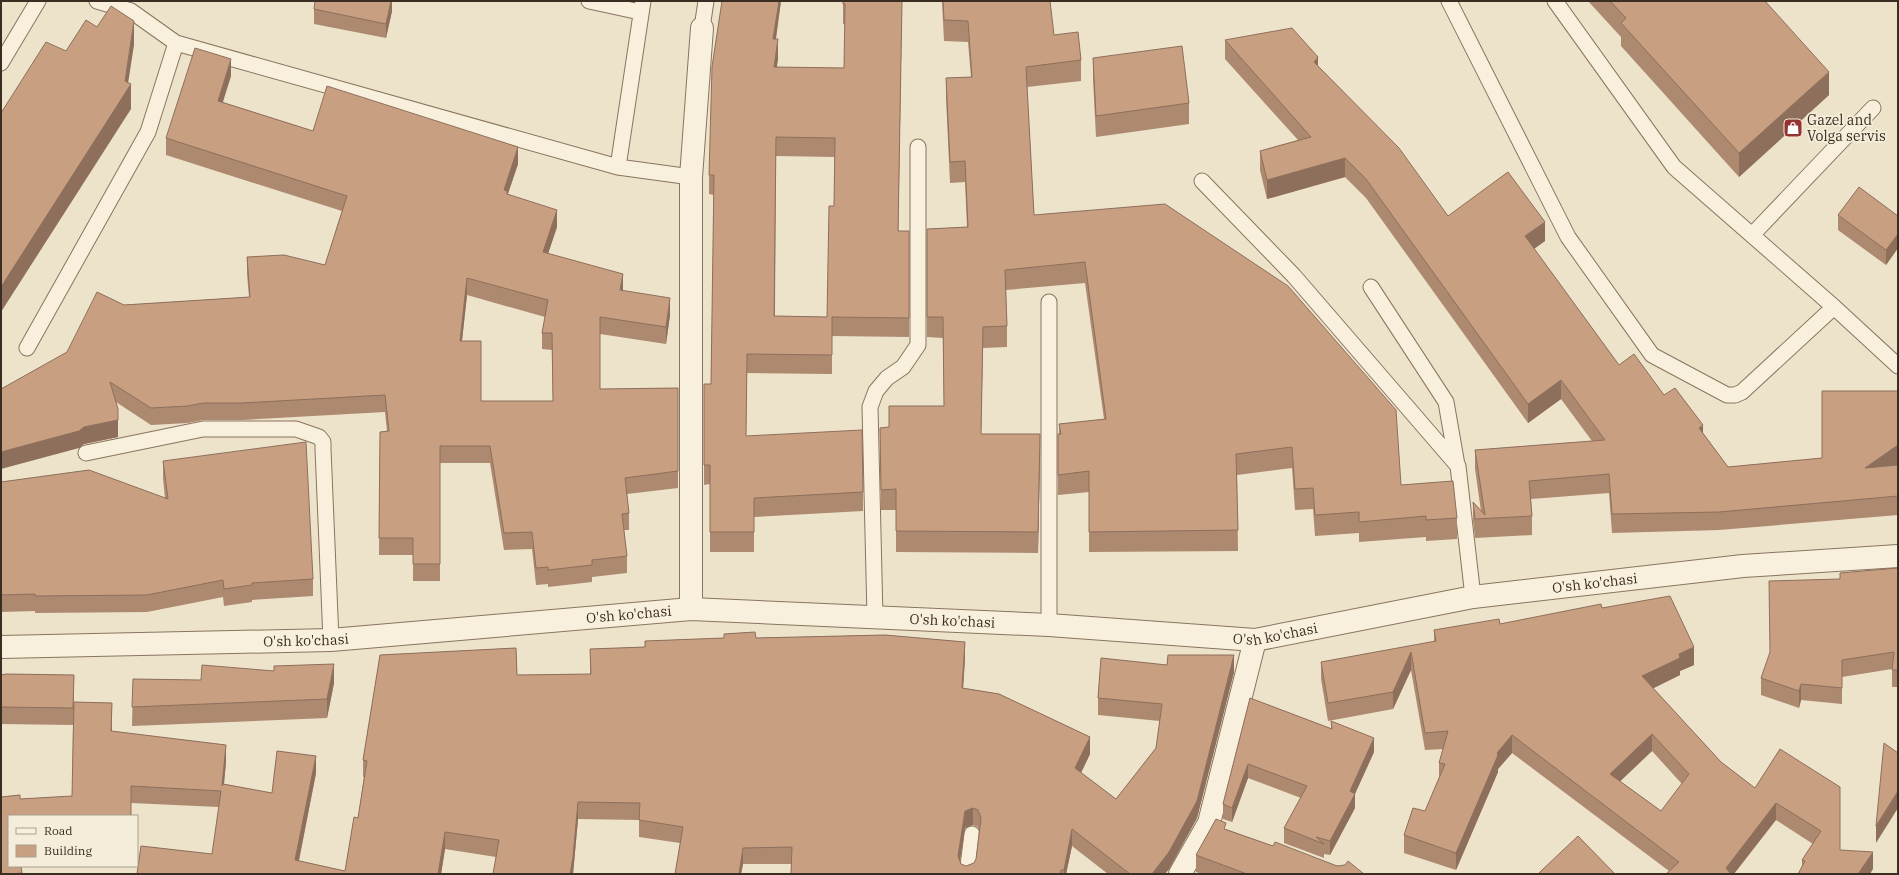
<svg xmlns="http://www.w3.org/2000/svg" width="1899" height="875" viewBox="0 0 1899 875" font-family="'IBM Plex Serif',serif">
<style>
.lines{fill:none;stroke-linecap:round;stroke-linejoin:round}
.service-casing{stroke:#89755f;stroke-width:17}
.minor-casing{stroke:#89755f;stroke-width:24}
.service{stroke:#f8f0dd;stroke-width:15}
.minor{stroke:#f8f0dd;stroke-width:22}
.wall{fill:#ad8970;fill-rule:evenodd}
.shaded-wall{fill:#8d6f5b}
.building{fill:#c99f82;stroke:#8d6f5b;fill-rule:evenodd}
.labels{text-anchor:middle;dominant-baseline:central;stroke-width:3.5;stroke-linejoin:round;paint-order:stroke}
.poi-label{font-size:14px;fill:#3a2d22;stroke:#f4edd9;text-anchor:start}
.street-label{font-size:14px;fill:#3a2d22;stroke:#f4edd9}
</style>
<rect width="100%" height="100%" fill="#ede2ca"/>
<g class="lines">
<g class="service-casing">
<path id="service" d="M97 1 131 11 176 43 618 167 691 177
M589 1 640 12
M1449 1 1568 237 1652 355 1727 395H1735L1742 392 1834 307 1898 366
M1555 1 1674 167 1834 307
M702 28 706 1
M1 63 38 1
M618 167 643 1
M1202 181 1294 276 1458 466 1473 597
M1752 235 1873 108
M1371 287 1446 402 1457 465
M27 348 148 132 176 43
M86 453 203 429H296L319 437 323 442V449L331 640
M875 617 870 407 876 391 887 378 903 367 918 345V147
M1049 625V302
M967 874 972 834"/>
</g>
<g class="minor-casing">
<g id="minor">
<path d="M691 609V177L702 28"/>
<path id="s1" d="M1 647 331 640 691 609 1049 625 1255 640 1473 597 1743 566 1898 556"/>
<path d="M1180 874 1209 823 1255 640"/>
</g>
</g>
<use href="#service" class="service"/>
<use href="#minor" class="minor"/>
</g>
<path class="wall" d="M392 1V11L386 38 314 24V9Z
M781 1 776 39 778 59 776 67 844 68 845 24H843V1H902L898 231H909V337L832 336V374L747 373 746 436 863 492V511L754 517V552H710V484L704 485V384H711L714 195 709 194V161ZM776 156 835 157 834 206 827 317 775 316Z
M942 1H1050L1054 35 1081 60V81L1027 87 1034 215 1401 485 1457 518V539L1426 541V537L1359 542V533L1315 536 1313 509 1295 510 1292 468 1237 475 1238 551 1089 552V492L1058 495V434H1059V424L1104 419 1085 283 1006 290 1007 326V347L983 348 981 434 1040 455 1038 553 896 552V510H881L880 428 889 427 944 406 943 338 927 337V229L967 227 965 182 950 183 946 98V78L971 77 968 42 944 41Z
M1588 1H1765L1829 95 1739 177 1621 46V37Z
M1225 40 1318 66 1448 216 1545 241 1534 249 1619 365 1664 395 1703 433 1728 467 1822 458 1898 391V464L1897 465H1898V515L1719 530 1612 533 1609 493 1531 499 1532 516V535L1475 538 1473 521V502L1481 511 1475 469V450L1592 441 1561 399 1528 423 1366 198 1345 177 1267 199 1260 170V151L1298 140 1225 59Z
M1093 58 1189 103V124L1096 137 1093 79Z
M231 76 222 102 313 131 518 164 508 194 557 227 548 253 670 315 666 344 600 334V389L678 388V488L627 494 629 513V530H624L627 556V573L592 577V582L548 587V584L536 585 532 549 504 550 490 463H440V581H413V555H379L380 432 387 431 385 412 242 420H203L188 423 151 425 116 402 118 437 84 444 79 448 67 352 124 305 249 297 247 274V257L325 265 342 211 166 155V138ZM467 295 545 317 542 333V349L552 350 553 401H481L462 341Z
M1838 215 1898 216V248L1886 265 1838 230Z
M163 461 313 579V596L252 600V602L224 606 223 597 147 612 35 613V611L1 612V482L165 498 163 478Z
M1898 568V687H1892V669L1842 677V704L1801 700 1799 708 1761 695V678L1840 579V573Z
M1602 608 1694 665 1680 671V675L1653 688 1721 762 1755 788 1780 749 1840 850 1873 869 1802 867V860L1813 844 1776 820 1669 871 1512 753 1498 769V772L1456 870 1404 853V835L1425 811 1439 778V763L1443 749 1425 750 1411 670 1393 709 1328 721 1321 679V662L1434 642V630L1500 624ZM1652 751 1682 784 1661 811 1620 781Z
M755 632 756 638 885 635 965 642V658L963 688 999 694 1090 737V754L1081 773 1116 799 1156 748 1160 721 1098 715V698L1101 658 1167 665 1168 655H1234V672L1197 818 1169 869 1165 874H1108L1072 846 1066 874H791V864H743L741 874H675L680 843 639 837V820L578 819 573 874H493L496 857 445 849 441 874H137L141 846 212 854 219 807 131 803V816H9V866H21L22 874H1V797L20 795V799L72 796 73 725 1 724V675L6 674 74 675V702L112 703V731L226 745V762L224 784 272 793 277 751 316 756V773L299 861 345 871 354 817 358 818 364 777H363V760L380 655 516 648 517 675 590 674V649L645 647V641L724 638V634ZM973 825 978 827 979 831 976 859 974 863 966 866 961 864 960 861 965 828Z
M133 679 334 683 327 718 132 726Z
M1250 698 1331 729V721L1374 752 1355 794V808L1330 855 1324 854V858L1284 843V828L1301 798 1248 778 1232 822 1223 819V804Z
M1226 829 1273 846 1364 874H1202L1196 872V855Z"/>
<path class="shaded-wall" d="M391 1H392V11L386 38V24Z
M779 1H781L773 58V39Z
M902 1 898 251V231Z
M134 21V45L127 90 131 84V109L1 312V287L125 81Z
M778 39V59L774 87V67Z
M1318 57V76L1314 62Z
M231 59V76L218 118V101Z
M1829 72V95L1739 177V153Z
M518 147V164L507 196 504 190Z
M1345 158V177L1267 199V180Z
M557 210V227L543 269V252Z
M1545 222V241L1525 255V236Z
M1898 234V248L1886 265V250Z
M623 274V291L620 290Z
M467 278V295L460 358V341Z
M670 298V315L666 344V327Z
M1561 380V399L1528 423V404Z
M118 420V437L84 444 79 448 1 469V452L84 427Z
M1703 425V444L1699 428Z
M1040 434V455L1038 553V532Z
M1898 445V464L1865 487V468Z
M965 642V658L962 705V688Z
M1694 647V665L1680 671V675L1642 694V676L1679 654Z
M1411 652V670L1393 709V692Z
M1234 655V672L1197 818 1169 869 1165 874H1152Z
M334 664V683L327 718V699Z
M1801 684V700L1799 708V691Z
M112 703V720L111 748V731Z
M1652 734V751L1610 791V774Z
M1512 735V753L1498 769V772L1456 870V853L1497 753Z
M1090 737V754L1075 785V768Z
M1374 738V752L1353 798 1355 794V808L1330 855V841L1350 791Z
M226 745V762L222 803V786Z
M316 756V773L296 874 295 860Z
M1248 764V778L1232 822V808Z
M1898 791V808L1876 843V826Z
M578 802V819L573 874H570Z
M1776 803V820L1734 874H1726V868Z
M973 808V825L965 828 958 873V856L965 811Z
M1072 829V846L1066 874H1064V870Z
M445 832V849L441 874H438Z
M743 848V864L741 874H739Z
M1873 852V869L1870 874H1858Z"/>
<path class="building" d="M315 1H391L386 24 314 9Z
M722 1H779L773 39H778L774 67 844 68 845 4H843V1H902L898 231H909V318L832 317V355L747 354 746 436 862 430 863 492 754 498V532H710V465H704V384H711L714 175H709L712 67ZM776 137 835 138 834 206H829L827 317 774 316Z
M943 1H1050L1054 35 1078 32 1081 60 1026 67 1034 215 1165 204 1288 286 1396 410 1401 485 1453 481 1457 518 1426 520V516L1359 522V512L1315 515 1313 488 1295 489 1292 447 1236 454 1238 530 1089 532V471L1058 475V434H1061L1059 424 1106 419 1085 262 1005 270 1007 326 983 327 981 434H1040L1038 532 896 531V489L881 490 880 428 889 427V406H944L943 317H927V229L968 227 965 161 950 162 946 78 972 77 968 21 944 20Z
M1610 1H1765L1829 72 1739 153 1621 23 1626 18Z
M111 6 134 21 125 81 131 84 1 287V113L46 42 66 51 86 20 97 27Z
M1292 28 1318 57 1314 62 1399 148 1448 216 1508 172 1545 222 1525 236 1619 365 1634 354 1664 395 1675 388 1703 425 1699 428 1728 467 1822 458V391H1898V445L1865 468 1898 465V496L1719 512 1612 514 1609 474 1529 481 1532 516 1475 519 1473 502 1485 515 1475 450 1605 440 1561 380 1528 404 1366 179 1345 158 1267 180 1260 151 1311 137 1225 40Z
M1182 46 1189 103 1096 116 1093 58Z
M195 48 231 59 218 101 313 131 327 86 518 147 504 190 507 191V194L557 210 543 252 623 274 620 290 670 298 666 327 600 317V389L678 388V471L625 478 629 513 622 514 627 556 592 560V565L548 570V567L536 568 532 532 504 533 490 446H440V564H413V538H379L380 432 389 431 385 395 242 403H203L188 406 151 408 110 382 118 409V420L84 427 79 431 1 452V389L67 352 97 292 124 305 250 297 247 257 284 255 325 265 347 196 166 138ZM467 278 548 300 542 333H552L553 401H481V341H460Z
M1859 187 1898 216V234L1886 250 1838 215Z
M306 442 313 579 252 583V585L224 589 223 580 147 595 35 596V594L1 595V482L89 470 168 499 163 461Z
M1898 568V670H1892L1894 652 1842 660V688L1801 684 1799 691 1761 678 1770 652 1769 581 1840 579V573Z
M1670 596 1694 647 1679 654 1680 658 1642 676 1721 762 1755 788 1780 749 1840 787V850L1873 852 1858 874H1798L1805 861 1802 860 1821 831 1776 803 1726 868 1731 874H1666L1679 862 1512 735 1497 753 1498 755 1456 853 1404 835 1413 808 1425 811 1445 764 1439 763 1448 731 1425 733 1411 652 1393 692 1328 703 1321 662 1436 641 1434 630 1499 619 1500 624 1601 604 1602 608ZM1652 734 1689 774 1661 811 1610 774Z
M755 632 756 638 885 635 965 642 962 688 999 694 1090 737 1075 768 1116 799 1156 748 1162 704 1098 698 1101 658 1167 665 1168 655H1234L1197 801 1169 852 1152 874H1130L1072 829 1064 870H1061L1060 874H791L792 847 743 848 739 874H675L683 827 639 820 640 803 578 802 573 857 570 874H493L499 840 445 832 438 874H137L141 846 212 854 221 791 131 786V816H9V866H21L22 873 12 874H1V797L20 795V799L72 796 74 702 112 703 111 731 226 745 222 786 223 784 272 793 277 751 316 756 295 860 345 871 354 817 358 818 367 761 363 760 380 655 516 648 517 675 591 674 590 649 645 647V641L724 638V634ZM973 808 978 810 981 818 976 859 974 863 966 866 961 864 958 856 965 811Z
M334 664 327 699 132 707 133 679 201 680 202 665 274 671V666Z
M6 674 74 675 73 708 1 707V675Z
M1250 698 1332 729 1331 721 1374 738 1350 791 1355 794 1330 841 1316 837 1324 844 1284 828 1307 786 1248 764 1232 808 1223 804Z
M1884 743 1898 753V791L1876 826Z
M1216 819 1226 823 1224 829 1273 846 1275 842 1337 866 1345 865 1348 861 1364 874H1247L1196 855Z
M1578 836 1615 874H1538L1541 871Z"/>
<defs>
<g id="shop-square" transform="scale(1)"><rect x="-9" y="-9" width="18" height="18" rx="4" fill="#953232" stroke="#f4edd9"/><path d="M-5-2.5h2.3a2.7 3.5 0 0 1 5.4 0H5L5.5 6h-11ZM-1.5-2.5h3a1.5 2.3 0 0 0-3 0Z" fill="#fff"/></g>
</defs>
<g fill-rule="evenodd">
<use href="#shop-square" x="1793" y="128"/>
</g>
<g class="labels">
<g class="poi-label">
<text x="1807" y="120">Gazel and<tspan x="1807" dy="16">Volga servis</tspan></text>
</g>
<g class="street-label">
<text stroke="none"><textPath href="#s1" startOffset="1601">O'sh ko'chasi</textPath></text>
<text stroke="none"><textPath href="#s1" startOffset="629">O'sh ko'chasi</textPath></text>
<text stroke="none"><textPath href="#s1" startOffset="953">O'sh ko'chasi</textPath></text>
<text stroke="none"><textPath href="#s1" startOffset="1277">O'sh ko'chasi</textPath></text>
<text stroke="none"><textPath href="#s1" startOffset="305">O'sh ko'chasi</textPath></text>
</g>
</g>
<rect width="1899" height="875" fill="none" stroke="#3a2d22" stroke-width="4"/>
<rect x="8" y="815" width="130" height="52" fill="#f4edd9" stroke="#aaa090"/>
<rect x="16" y="828" width="20" height="6" fill="#f8f0dd" stroke="#aaa090"/>
<text x="44" y="835" font-size="12" fill="#3a2d22">Road</text>
<rect x="16" y="845" width="20" height="12" fill="#c99f82" stroke="#aaa090"/>
<text x="44" y="855" font-size="12" fill="#3a2d22">Building</text>
</svg>
